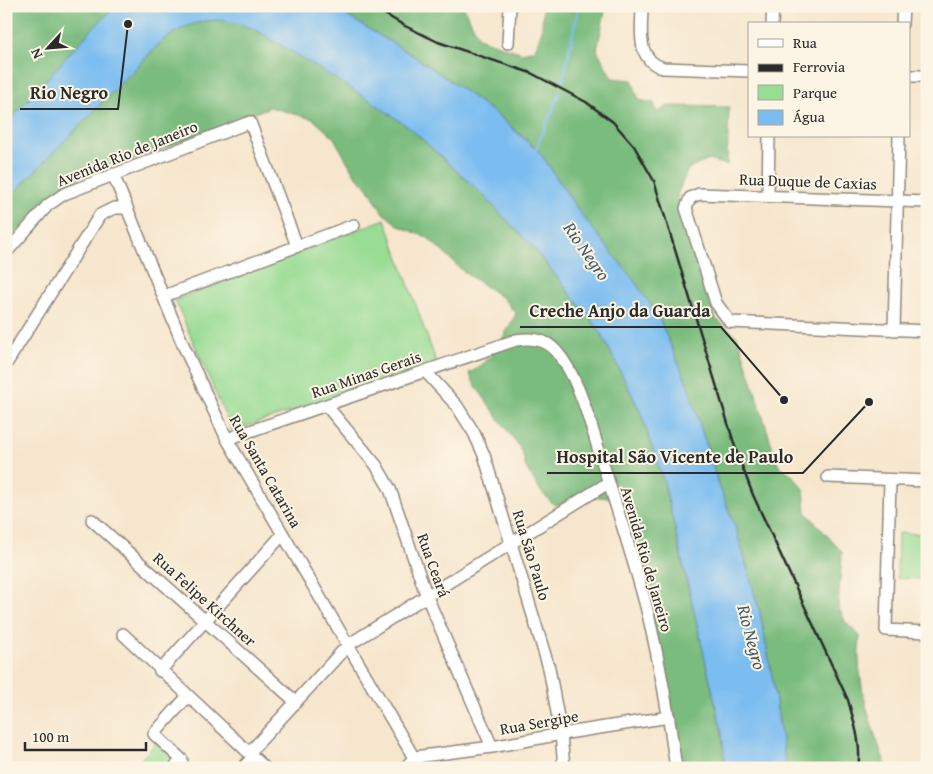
<svg xmlns="http://www.w3.org/2000/svg" width="933" height="774" viewBox="0 0 933 774" font-family="'Gentium Book Plus',serif">
<style>
.green{fill:#99dc94;stroke:#628460}
.forest{fill:#7abc7e;stroke:#527454}
.water{fill:#7cbdf1;stroke:#54748e}
.lines{fill:none;stroke-linecap:round;stroke-linejoin:round}
.stream{stroke:#7cbdf1;stroke-width:2.5}
.minor-casing{stroke:#90887c;stroke-width:14}
.minor{stroke:#fff;stroke-width:11}
.rail{stroke:#2b2b2b;stroke-width:2.5}
.labels{text-anchor:middle;dominant-baseline:central;stroke-width:4;stroke-linejoin:round;paint-order:stroke}
.street-label{font-size:16px;fill:#2b2b2b;stroke:#fcf5e5}
.water-label{font-size:18px;font-style:italic;fill:#435766;stroke:#fcf5e5}
.leader{fill:none;stroke:#2b2b2b;stroke-width:2}
.callout-dot{fill:#2b2b2b;stroke:#fcf5e5;stroke-width:2}
.callout-label{font-size:18px;text-anchor:middle;font-weight:bold;fill:#2b2b2b;stroke:#fcf5e5;stroke-width:4;stroke-linejoin:round;paint-order:stroke}
</style>
<rect width="100%" height="100%" fill="#fcf5e5"/>
<filter id="ink" filterUnits="userSpaceOnUse"><feTurbulence type="fractalNoise" baseFrequency=".02" numOctaves="2"/><feDisplacementMap in="SourceGraphic" scale="10" xChannelSelector="R" yChannelSelector="G"/><feConvolveMatrix kernelMatrix="1 2 1 2 8 2 1 2 1" color-interpolation-filters="sRGB"/></filter>
<filter id="wash" filterUnits="userSpaceOnUse"><feTurbulence type="fractalNoise" baseFrequency=".0096" numOctaves="4" result="noise"/><feDisplacementMap in="SourceGraphic" scale="20" xChannelSelector="R" yChannelSelector="G"/><feGaussianBlur stdDeviation="1.12" result="paint"/><feColorMatrix in="noise" values="0 0 0 0 0 0 0 0 0 0 0 0 0 0 0 0 0 1.4 0 .05"/><feComposite in="paint" operator="in"/></filter>
<g filter="url(#wash)">
<rect width="100%" height="100%" fill="#f6e6cd"/>
<path class="green" d="M385 219 437 364 232 431 175 300Z
M898 533 927 534V579L897 578Z
M157 742 173 757V760L165 768H133Z"/>
<path class="forest" d="M6 6H116L93 28 6 124Z
M331 6H463L479 38 522 53 535 50 542 30 543 6H606L597 50 612 78 632 80 639 100 654 103 657 113 668 106 729 107 727 165 709 160 688 169 677 195 716 319 738 337 778 465 791 474 804 489 806 512 842 552 838 606 846 623 860 636C854 680 872 728 887 768H786L773 682 760 613 736 529 718 483 687 383 657 314 578 210 541 154 529 142 500 117 452 82 412 55Z
M217 20 239 22 278 42 371 101 411 129 479 191 532 246 597 327 608 347 640 411 664 482 722 732 725 768H682L675 717 649 602 621 499 600 497 554 505 542 493 526 468 522 451 475 385 469 373C493 362 503 337 516 314L503 298 464 272 428 238 399 226 382 212 368 187 355 175 334 138 313 119 270 107 126 163 86 173 40 206 6 245V201L163 40C182 27 194 22 217 20Z"/>
<path class="water" d="M116 6H331L412 55 452 82 500 117 541 154 578 210 635 282 657 314 687 383 718 483 736 529 760 613 773 682 786 768H725L722 732 664 482 640 411 608 347 597 327 532 246 479 191 411 129 371 101 258 31C220 14 197 17 163 40L6 201V124L93 28Z"/>
<g class="lines">
<path class="stream" d="M562 82 579 6
M535 151 560 92"/>
</g>
</g>
<g filter="url(#ink)">
<g class="lines">
<g class="minor-casing">
<path id="minor" d="M642 6C642 30 635 59 663 68L749 71
M772 24 773 6
M902 24 903 6
M508 43 510 6
M909 76H927
M113 174 184 347 227 439 420 768
M768 196 769 136
M927 202 699 194 690 198 686 208 716 303 730 322 927 331
M6 253 48 205 64 194 250 122 297 246
M164 296 354 225
M894 330 899 136
M6 364 100 215 114 208H127
M425 371 457 406 474 433 484 455 549 668 561 734 564 768
M326 405 376 465 390 489 427 597 492 747
M227 439 516 340C528 338 542 338 552 347 577 369 592 429 602 461 618 512 635 563 648 614 660 665 669 716 676 768
M828 477 927 481
M890 481 886 630 927 632
M92 520 296 702
M123 634 265 768
M160 671 283 534
M249 753 348 645 608 483
M174 768 182 760 154 734 188 696
M243 768 253 757
M405 768 415 757 492 747 561 734 669 717"/>
</g>
<use href="#minor" class="minor"/>
<path class="rail" d="M371 6 405 26 438 42 531 73 586 102 613 122 634 146 654 181 737 453 753 495 848 700C854 722 862 744 858 768"/>
</g>
</g>
<g class="labels">
<g class="street-label">
<text transform="translate(127 153) rotate(-22)">Avenida Rio de Janeiro</text>
<text transform="translate(808 181) rotate(2)">Rua Duque de Caxias</text>
<text transform="translate(366 374) rotate(-19)">Rua Minas Gerais</text>
<text transform="translate(266 471) rotate(60)">Rua Santa Catarina</text>
<text transform="translate(532 555) rotate(73)">Rua São Paulo</text>
<text transform="translate(647 559) rotate(74)">Avenida Rio de Janeiro</text>
<text transform="translate(434 565) rotate(70)">Rua Ceará</text>
<text transform="translate(205 599) rotate(42)">Rua Felipe Kirchner</text>
<text transform="translate(539 722) rotate(-10)">Rua Sergipe</text>
</g>
<g class="water-label">
<text transform="translate(587 251) rotate(55)">Rio Negro</text>
<text transform="translate(752 637) rotate(75)">Rio Negro</text>
</g>
</g>
<path class="leader" d="M128 24L118 109H20M784 400L721 327H520M869 402L803 473H547"/>
<g class="callout-dot">
<circle cx="128" cy="24" r="5"/>
<circle cx="784" cy="400" r="5"/>
<circle cx="869" cy="402" r="5"/>
</g>
<g class="callout-label">
<text x="69" y="99">Rio Negro</text>
<text x="620" y="317">Creche Anjo da Guarda</text>
<text x="675" y="463">Hospital São Vicente de Paulo</text>
</g>
<rect width="933" height="774" fill="none" stroke="#fcf5e5" stroke-width="25"/>
<rect x="748" y="22" width="162" height="115" fill="#fcf5e5" stroke="#a8a49b"/>
<rect x="758" y="39" width="25" height="8" fill="#ffffff" stroke="#a8a49b"/>
<text x="793" y="48" font-size="15" fill="#2b2b2b">Rua</text>
<rect x="758" y="64" width="25" height="8" fill="#2b2b2b" stroke="#a8a49b"/>
<text x="793" y="72" font-size="15" fill="#2b2b2b">Ferrovia</text>
<rect x="758" y="85" width="25" height="15" fill="#99dc94" stroke="#a8a49b"/>
<text x="793" y="98" font-size="15" fill="#2b2b2b">Parque</text>
<rect x="758" y="110" width="25" height="15" fill="#7cbdf1" stroke="#a8a49b"/>
<text x="793" y="122" font-size="15" fill="#2b2b2b">Água</text>
<g transform="translate(48 48) rotate(244)" stroke="#fcf5e5" stroke-width="4" paint-order="stroke">
<path d="M0-4L9 19L0 12L-9 19Z" fill="#2b2b2b"/>
<text y="-8" font-size="14" font-weight="bold" text-anchor="middle" fill="#2b2b2b">N</text>
</g>
<path d="M25 742v8h121v-8" fill="none" stroke="#2b2b2b" stroke-width="2.5"/>
<text x="32" y="742" font-size="15" fill="#2b2b2b" stroke="#fcf5e5" stroke-width="4" paint-order="stroke">100 m</text>
</svg>
